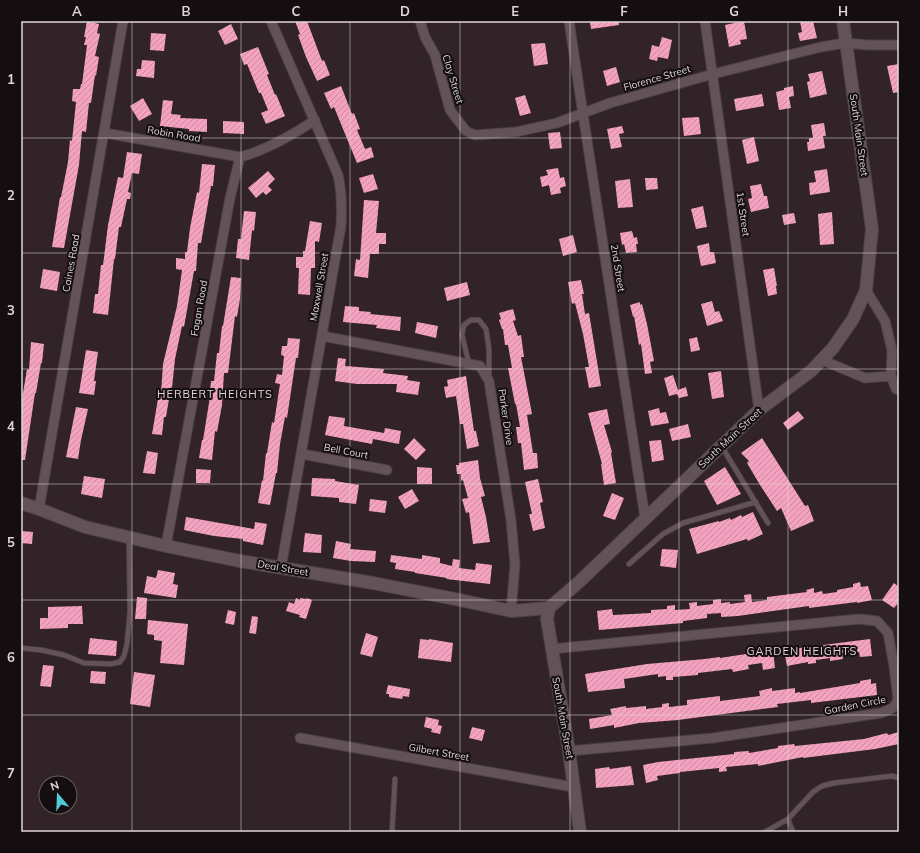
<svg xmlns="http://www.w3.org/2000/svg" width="920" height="853" viewBox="0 0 920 853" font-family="Mulish,sans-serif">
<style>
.building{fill:url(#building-hatch)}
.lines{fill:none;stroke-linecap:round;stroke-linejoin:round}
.lane-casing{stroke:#4c4145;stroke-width:6}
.street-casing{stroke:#4c4145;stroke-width:11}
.secondary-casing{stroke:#4c4145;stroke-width:14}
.lane{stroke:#635358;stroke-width:4.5}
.street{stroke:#635358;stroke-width:9}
.secondary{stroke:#635358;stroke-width:12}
.grid{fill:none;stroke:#dfd6d9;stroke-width:1;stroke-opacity:0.55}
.labels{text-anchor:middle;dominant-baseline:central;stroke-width:4;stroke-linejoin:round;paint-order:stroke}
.street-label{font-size:10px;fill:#dfd6d9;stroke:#150e11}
.neighbourhood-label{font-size:11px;letter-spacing:1px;fill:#e7d4da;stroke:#150e11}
.neatline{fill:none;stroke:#dfd6d9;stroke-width:1.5}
.grid-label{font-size:13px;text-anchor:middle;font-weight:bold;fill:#dfd6d9}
</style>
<defs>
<pattern id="building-hatch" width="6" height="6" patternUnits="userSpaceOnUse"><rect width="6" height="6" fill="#f5a2c1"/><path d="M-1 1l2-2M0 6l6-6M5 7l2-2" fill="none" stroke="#c88aa1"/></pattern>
</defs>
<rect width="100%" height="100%" fill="#312328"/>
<path class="building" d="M87 21 99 24 97 33 100 34 95 56 99 57 96 76 95 75 91 103H89L86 132 82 131 79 165 64 248 52 247 60 197H61L68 162 70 140 72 141 76 102 72 101 73 89H80L81 84H82L87 45H84L86 37H84Z
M295 21H307L322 61 324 60 330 75 317 81 306 57 298 35 300 34Z
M593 21H619V25L591 29 590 22Z
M744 21 747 39 740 40 741 44 729 47 725 25Z
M800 21H813L817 38 800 41 798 33 802 32Z
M231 24 238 39 225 45 218 31Z
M151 33 166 34 164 51 150 50Z
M662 37 672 40 668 59 658 57 657 61 649 59 652 45 659 47Z
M545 43 548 64 534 66 531 44Z
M258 47 269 74 267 75 275 95 276 94 285 116 266 124 261 113 268 110 261 93H259L247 64 244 65 240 54Z
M142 60 155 61 154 78 136 76 137 69H141Z
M899 64V92L893 93 887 66Z
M616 67 620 82 607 86 603 71Z
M822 71 827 94 810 98 807 82 810 81 808 74Z
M341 86 350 109 352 114 354 113 360 129 357 130 365 149 371 147 374 157 357 163 334 107 331 109 324 93Z
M793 86 794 96 789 97 791 108 779 110 776 92 784 90V88Z
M762 94 764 106 736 111 734 99Z
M525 95 531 113 520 116 515 98Z
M143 98 152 114 139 121 130 106Z
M163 100 173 101 171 114 181 115 180 118 207 119V132L189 131V129L160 126Z
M699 117 701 134 684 136 682 118Z
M223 121 244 122V134L223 133Z
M824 123 826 136H823L825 148 808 151 807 142H809V138H813L811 125Z
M622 126 624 133 619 134 622 147 611 149 607 129Z
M560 132 562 148 550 149 548 133Z
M754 137 759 161 747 164 742 140Z
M127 152 142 154 139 174 132 173 128 192 131 193 130 199H127L121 227H119L115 259H114L108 315 93 313 95 294H98L101 265H103L108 225 118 177 123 178Z
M202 164 215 165 213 186H211L201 243H198L196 271H194L184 327 182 326 175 359 172 388 171 387 166 417H164L162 435 152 434 159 393H161L163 364 177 306 182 270 176 269V258L185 259V252H187L190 228 197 192 199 193Z
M558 168 560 178 564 177 566 186 560 188 561 193 551 195 549 185 542 187 540 177 548 175 546 170Z
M827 169 830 192 810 195 809 183 816 182 814 171Z
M268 171 275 179 268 186 272 190 266 195 263 192 256 198 248 188Z
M373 174 378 189 364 193 359 178Z
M645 178H657L658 189 646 190Z
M630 179 633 207 618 208 615 181Z
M761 184 764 196H767L769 208 751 212 748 199 752 198 750 186Z
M364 200 379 201 376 233H386V244H379V254H370L368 278 354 276 356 259 360 260Z
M703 206 707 227 696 229 691 209Z
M244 211 256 212 254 231 252 230 249 260 236 258 238 239H241Z
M832 212 834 244 820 245 818 214Z
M794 213 796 223 784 225 782 215Z
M310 221 322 223 319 242 315 241V268H311L310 295 298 294 299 268H296V257H303V251H305Z
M632 231 634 238 637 237 638 244H636L637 252 626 253 624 244 622 245 620 233Z
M573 235 577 252 563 256 559 239Z
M709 243 710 252H714L716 263 701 266 697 246Z
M774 268 777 286H776L777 294 768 296 763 270Z
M43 269 60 272 57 291 40 288Z
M231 277 241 278 240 299 237 317 235 316 228 373H224L222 405 217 432 215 431 212 460 199 458 202 440H203L209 403 211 381H214L217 353H219L222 326H223Z
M581 280 584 294H582L585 314 589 313 601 386 589 388 585 367H589L583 334 575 303 572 304 568 282Z
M467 282 470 295 447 301 444 288Z
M712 301 715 312 719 311 723 321 707 326 701 304Z
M640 302V305L642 304 647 324 654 361 650 362 652 373 645 374 641 344 639 345 634 316 633 317 630 305Z
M345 306 359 307V311L371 312 370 314 401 317 400 331 376 328 377 325 343 322Z
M513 309 516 320 513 321 518 336 521 335 524 357H521L532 414 527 415 533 453H537L538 468 524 470 521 443H518L516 427H520L516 404H515L508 368H512L508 345H505L503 329H502L499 320 501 319 499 313Z
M417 322 438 326 436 338 415 333Z
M697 337 700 350 691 352 689 339Z
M288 338 300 339 298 358H296L287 418 285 417 280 444 277 473H276L270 505 258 503 262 480 263 481 266 453H267L272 422 274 423 280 384 275 383 277 374 282 375 284 356 281 355 282 346H287Z
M31 342 44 344 42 363H41L36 393H35L25 460H21V405L27 369 29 370Z
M86 350 98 352 94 381H96L94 395 79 393Z
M338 358 346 359 345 366 384 369 383 373 408 376 407 380 420 382 418 395 396 392 397 384H357L335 381Z
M721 371 724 397 712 399 708 373Z
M673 375 678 390 686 387 688 396 679 398 677 394 669 396 664 378Z
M466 376 474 431H476L479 446 467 449 463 424H460L456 396 446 398 444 387 448 386 447 380Z
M76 407 88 409 81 440 78 459 66 457Z
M659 408 660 413 666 412 669 423 651 426 648 411Z
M607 409 610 424 604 425 612 452 611 453 616 483 604 485 601 464H602L588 413Z
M798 411 804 418 788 430 783 423Z
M329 416 345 418 344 426 384 433 385 428 401 431 399 444 373 439 372 444 325 435Z
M688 424 691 437 672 441 669 429Z
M414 438 426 450 416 460 404 449Z
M762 438 805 506 808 505 814 521 791 531 781 508 777 511 760 485 747 463 749 461 741 453Z
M661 440 664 460 652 462 649 441Z
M147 451 158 453 155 474 143 473Z
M478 460 480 478 485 496 481 497 486 517 490 542 473 544 469 512 466 513 462 499 468 498 463 480 461 481V474H457L456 465H459V463Z
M417 467 432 468V484H417Z
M725 467 741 494 717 505 704 481Z
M196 469 211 470 210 483H196Z
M84 476 105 479 102 498 81 494Z
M312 478 335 479V481L359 485 356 504 339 502V498L311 496Z
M538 479 543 502 540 503 545 528 533 531 529 514H532L525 482Z
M412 489 419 501 405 509 398 497Z
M612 493 624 498 615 520 603 516Z
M370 499 387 501 385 513 369 511Z
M753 512 763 534 748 541 747 539 697 554 689 529 719 521V522L730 518 731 520 741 515 742 517Z
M186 517 254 529 255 522 267 524 263 545 243 541V539L214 536 184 530Z
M21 531 33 532 32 544 21 543Z
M305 533 322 535 321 553 303 552Z
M336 541 351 544 350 549 376 551 375 562 351 561 333 558Z
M662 549 678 550 676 568 660 566Z
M391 555 422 559V555L440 558V563L452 566 453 559 460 560 459 568 475 570 476 563 492 565 490 584 446 579 447 578 415 573V572L395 569 396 563 390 562Z
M158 570 175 573 173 584 178 585 176 598 144 593 147 576 156 578Z
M860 582 861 587 868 586 872 600 857 603V602L809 608V606L738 616 721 617V613L707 614V618L683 621V623L599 630 597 611 612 609 613 615 651 613V610L667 609V606L675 605V610L690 609 689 603 697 602V606L713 604V600L721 599V603L730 602V604L745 602 744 595 751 594 752 602 767 600V597L807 592 806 590 814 588V593L822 591 823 594 837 592V590L853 587V584Z
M894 583 899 587V602L894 608 882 600Z
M137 597 147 598 146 619H135Z
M296 598 300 600V598L306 599 307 598 312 600 306 619 299 617 300 615 286 611 289 602 294 604Z
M82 606 83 624H68V628L40 629V618H48V607Z
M228 610 236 612 234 625 225 623Z
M252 616 258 617 256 634 249 633Z
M148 620 188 624 184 665 160 663 162 641 154 640V635L147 634Z
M366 633 378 637 372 657 360 654Z
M90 638 117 641 116 656 88 654Z
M420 639 429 640V639L453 643 451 662 418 658Z
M870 639 872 656 860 657 859 652 856 653V652L842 653 843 659 830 661V658L816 660V663L808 664V662L787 666 784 650Z
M773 650 775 668 763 670 762 663 748 665 749 669 733 672 732 669 698 673V675L673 677V680H666V676L658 677V674L624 679 625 688 588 692 585 674 647 664 705 659 720 657V658Z
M43 665 54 666 51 687 40 686Z
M91 671 106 672 105 684 90 683Z
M134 672 155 675 150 707 130 704Z
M871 679V684L876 683 877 695 811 703V700L777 704 778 707 762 709 678 720 639 723 614 728V725L590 729 589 719 612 715 610 709 626 706V708L646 706V709L662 707V704L669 703V707L687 705V700L720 696V701L760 696 759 691 772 688V691L795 688V693L800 692V693L860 683V681Z
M388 685 410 689 409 697 403 696 402 699 389 697V694H386Z
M426 717 439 720 438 725 442 726 440 734 431 732 432 729 424 727Z
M472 727 485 730 482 741 469 738Z
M899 732V744L875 749 803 758V757L758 766V764L726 767 727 771 719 772V768L680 772V773L657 776 658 780 646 783 643 765 658 762 734 754V752L749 751V753L778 748V746L794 744 795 746 864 739 887 733 888 735Z
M631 766 634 785 596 788 595 769 609 767 610 769Z"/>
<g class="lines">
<g class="lane-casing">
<path id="lane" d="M469 364 462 335 464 325 471 320H479L486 329 489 349V377
M722 447 768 523
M629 564 663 534 683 523 756 502
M21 648 41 650 64 655 84 663 111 664 120 662 124 656 127 644 130 611 129 539
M788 819 793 832
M392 832 395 779
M765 832 788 819 813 792 822 786 834 783 892 776 899 778"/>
</g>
<g class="street-casing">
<path id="street" d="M271 21 338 175C342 192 342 208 341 226L281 568
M420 21 425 37 435 55 450 110 466 131 475 135 516 132 557 123 610 103 713 74 821 47 845 43 868 45H899
M569 21 583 114 645 518
M705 21 759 410
M105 133 240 157
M866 290 885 321 892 350 891 376 896 389 899 390
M322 336 480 366 489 381 511 520 515 565 511 611
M822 360 865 378 891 376
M302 454 387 470
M39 509 123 21
M166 546 230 198 240 157C267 150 291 136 315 120
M551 649 859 619 877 621 888 633 894 666 898 700 893 708 881 713 713 738 569 751
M300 738 573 787"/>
</g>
<g class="secondary-casing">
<path id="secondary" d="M21 503 39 509 85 527 166 546 240 561 373 583 455 599 511 611 549 608
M580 832 569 751 547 619 549 608 579 582 759 410 811 371 833 348 853 319 866 290 872 229 843 21"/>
</g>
<use href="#lane" class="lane"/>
<use href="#street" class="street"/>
<use href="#secondary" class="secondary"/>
</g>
<path class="grid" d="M132 21V832M241 21V832M350 21V832M460 21V832M570 21V832M679 21V832M788 21V832M21 138H899M21 253H899M21 369H899M21 484H899M21 600H899M21 715H899"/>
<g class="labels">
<g class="street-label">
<text transform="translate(657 78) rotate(-16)">Florence Street</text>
<text transform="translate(453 79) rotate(73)">Clay Street</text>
<text transform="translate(174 134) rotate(10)">Robin Road</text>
<text transform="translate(859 135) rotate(82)">South Main Street</text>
<text transform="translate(743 214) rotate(82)">1st Street</text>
<text transform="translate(71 263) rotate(-80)">Caines Road</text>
<text transform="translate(618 268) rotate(81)">2nd Street</text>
<text transform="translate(319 287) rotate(-80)">Maxwell Street</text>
<text transform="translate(199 308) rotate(-80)">Fagan Road</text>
<text transform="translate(506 417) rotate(82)">Parker Drive</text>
<text transform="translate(730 438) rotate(-43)">South Main Street</text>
<text transform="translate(346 451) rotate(11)">Bell Court</text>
<text transform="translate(283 568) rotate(10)">Deal Street</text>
<text transform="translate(855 705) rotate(-11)">Garden Circle</text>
<text transform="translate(563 718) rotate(80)">South Main Street</text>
<text transform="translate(439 752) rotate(10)">Gilbert Street</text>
</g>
<g class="neighbourhood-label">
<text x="215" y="394">HERBERT HEIGHTS</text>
<text x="802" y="651">GARDEN HEIGHTS</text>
</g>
</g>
<rect width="920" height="853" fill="none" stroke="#150e11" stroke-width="44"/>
<g transform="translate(58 795) rotate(341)"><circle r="19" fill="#150e11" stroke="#665e61"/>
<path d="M0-3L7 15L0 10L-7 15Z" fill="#52cbd9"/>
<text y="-6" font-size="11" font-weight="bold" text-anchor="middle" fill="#dfd6d9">N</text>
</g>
<rect x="22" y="22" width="876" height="809" class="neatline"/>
<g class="grid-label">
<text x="77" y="16">A</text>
<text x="186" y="16">B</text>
<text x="296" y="16">C</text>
<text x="405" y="16">D</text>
<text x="515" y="16">E</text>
<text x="624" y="16">F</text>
<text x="734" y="16">G</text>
<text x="843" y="16">H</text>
<text x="11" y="84">1</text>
<text x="11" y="200">2</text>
<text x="11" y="315">3</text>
<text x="11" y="431">4</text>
<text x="11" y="547">5</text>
<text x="11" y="662">6</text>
<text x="11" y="778">7</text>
</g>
</svg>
